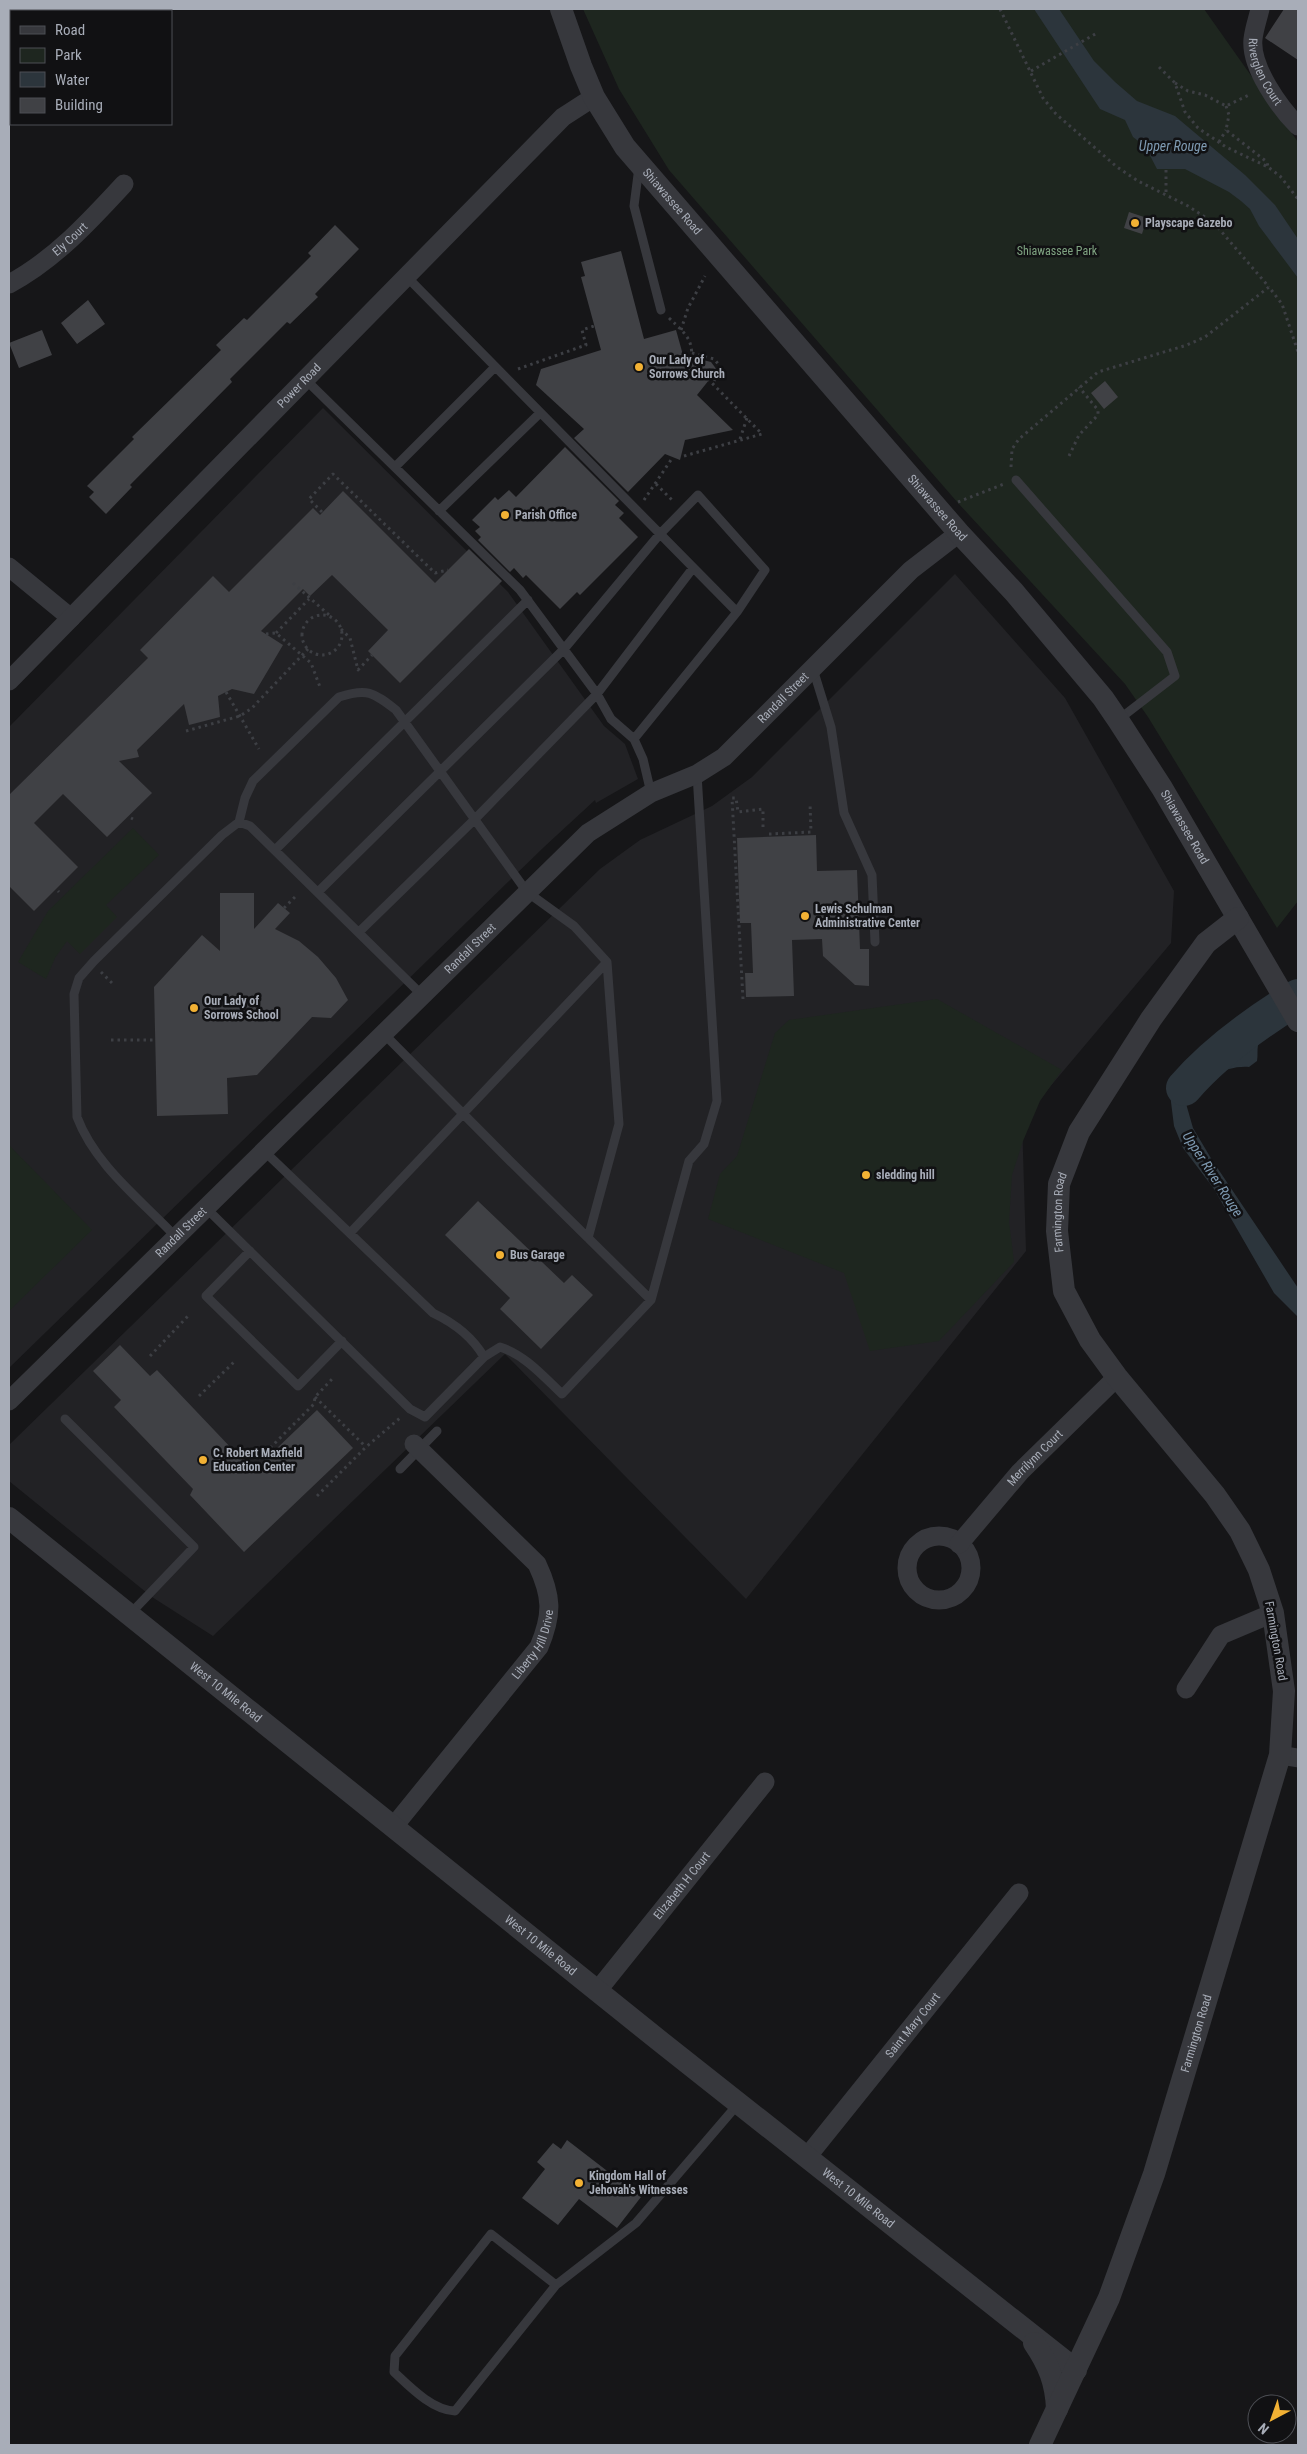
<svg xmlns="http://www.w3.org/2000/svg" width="1307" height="2454" viewBox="0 0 1307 2454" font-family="'Roboto Condensed',sans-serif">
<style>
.built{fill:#222225}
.green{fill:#1e261f}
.water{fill:#2c353c}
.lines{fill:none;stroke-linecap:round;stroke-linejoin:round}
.river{stroke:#2c353c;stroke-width:36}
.building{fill:#404145}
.path{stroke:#3d3f44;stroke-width:3;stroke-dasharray:2.5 4;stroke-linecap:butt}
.service{stroke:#37383d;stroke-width:9}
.minor{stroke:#37383d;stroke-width:19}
.tertiary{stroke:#37383d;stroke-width:22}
.poi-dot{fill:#f2b134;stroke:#111113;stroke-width:2}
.labels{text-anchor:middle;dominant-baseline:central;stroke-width:5;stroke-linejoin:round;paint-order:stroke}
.street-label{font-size:12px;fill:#a8adb8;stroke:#111113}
.poi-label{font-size:12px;font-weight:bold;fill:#a8adb8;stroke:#111113;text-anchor:start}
.park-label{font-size:12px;fill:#7fa381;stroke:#111113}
.water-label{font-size:14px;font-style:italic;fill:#7f9bb3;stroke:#111113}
</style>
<rect width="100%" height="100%" fill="#161618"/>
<path class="built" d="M323 408 508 592 604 726 625 744 638 779 596 803 595 800 544 847 9 1368V727Z
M955 574 1065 698 1174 891 1171 943 1022 1120 1026 1251 746 1599 505 1354 213 1636 152 1597 9 1481V1445L600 869 640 840 712 806 752 777Z"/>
<path class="green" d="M583 9H1204L1298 142V901L1277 928 1148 717 1125 684 958 503 669 170 619 89Z
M133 828 159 855 106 905 117 917 80 954 67 941 55 958 46 979 18 962 48 911Z
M937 999 1062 1070 1040 1101 1023 1141 1012 1175 1009 1222 1014 1262 939 1341 870 1351 844 1273 708 1219 720 1174 737 1156 775 1033 789 1020Z
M9 1145 92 1230 9 1311Z"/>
<path class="water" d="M1034 9H1059L1094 61 1115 82 1137 101 1175 116 1245 175 1275 205 1298 239V278L1259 226 1250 209 1241 201 1229 192 1185 169H1157L1145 146 1133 137 1125 120 1100 109Z
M1298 988V1012C1288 1019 1261 1033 1258 1045 1257 1050 1258 1056 1257 1061L1249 1067C1229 1065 1193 1079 1185 1100L1193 1128 1212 1160 1298 1288V1317L1274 1293 1214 1189 1183 1148 1174 1126 1170 1094 1179 1075 1190 1061 1207 1052C1215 1052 1222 1056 1230 1055 1244 1053 1283 1001 1298 988Z"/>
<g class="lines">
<path class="river" d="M1184 1088C1216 1051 1257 1022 1298 997"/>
</g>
<path class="building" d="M1284 9H1298V60L1265 38Z
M1129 212 1147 218 1142 234 1124 228Z
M335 225 359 249 315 294 318 297 290 324 287 322 230 379 232 382 130 485 132 487 106 514 89 497 94 492 87 486 134 439 132 437 221 350 216 345 244 318 247 320 311 256 308 253Z
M621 251 644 339 676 330 683 355 711 362 717 370 697 395 733 430 685 440 680 460 665 454 628 492 574 438 584 429 536 385 541 369 601 350 581 277 585 276 581 262Z
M88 300 105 324 77 344 61 323Z
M42 330 52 355 19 368 9 343Z
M1105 381 1118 397 1104 409 1091 393Z
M565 447 619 501 615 505 624 513 619 518 638 537 580 595 577 592 560 609 526 575 523 578 514 568 510 572 478 540 481 537 475 531 480 527 472 520 495 497 498 500 509 490 516 497Z
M343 491 435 583 469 549 502 581 400 683 368 651 388 630 332 575 310 596 303 589 261 631 283 645 254 694 232 689 218 696 220 717 189 725 184 704 137 750 139 757 119 761 152 793 107 837 63 794 34 823 78 867 34 911 9 886V795L148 658 140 650 213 576 229 592 313 508 320 515Z
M816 835 817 871 857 870 860 949H869V986L855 985 823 956 822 939 792 940 794 996 746 997 745 973H753L751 923H740L737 838Z
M220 893H254V929L278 903 290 913 275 929 299 941 318 957 336 978 348 1000 331 1018 312 1017 257 1075 227 1078 228 1114 157 1116 154 987 202 935 220 951Z
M478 1201 564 1283 572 1275 593 1295 541 1349 500 1309 510 1298 445 1235Z
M120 1345 150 1376 157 1370 253 1471 317 1410 353 1448 244 1552 190 1495 193 1489 114 1407 121 1400 93 1371Z
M567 2140 641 2197 617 2228 579 2199 558 2225 522 2198 545 2169 537 2162 553 2143 561 2149Z"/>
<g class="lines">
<path class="path" d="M1000 9 1043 98 1056 114 1117 167 1138 181 1188 206 1214 223 1269 287
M1159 67 1175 83 1185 112 1198 128 1226 147 1268 167 1280 176 1298 199
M1031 71 1097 33
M1175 83 1188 91 1205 95 1226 106 1251 94
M1226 106 1229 115 1226 130 1267 162 1268 167
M1219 142 1226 130
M1166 170V195
M669 318C688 336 694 340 691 366
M681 330 688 308 705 276
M692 353 714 359 720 366 713 384
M518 369 586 345 582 330 594 326
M740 439 747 418
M684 456 762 434 705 376
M1069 456 1079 435 1098 415V410L1079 387
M1011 467 1012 449 1019 439 1098 372 1187 345 1205 337 1269 287 1282 304 1298 352
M656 484 672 500
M644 500 673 457
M958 502 1004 484
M322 512 309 499 333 474 435 573 448 570
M293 583 329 615
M302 635a20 20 0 1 1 40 0a20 20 0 1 1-40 0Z
M341 629 350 638 358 670 372 655
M276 633 309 599
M266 634 276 633 311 663 320 687
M226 692 259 749
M186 731 240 716 252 708 308 649
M131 818 133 819
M769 834 811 832 810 803
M58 891 59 892
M284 908 296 896
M101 972 113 984
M743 999 732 798H736L738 812 763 809V830
M111 1040H155
M150 1356 188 1316
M199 1396 234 1362
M315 1397 366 1447
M261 1457 314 1404 315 1397 334 1377
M317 1496 366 1447 400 1418"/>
<path class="service" d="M639 167 634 206 661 310
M405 275 737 612 634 739
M306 380 520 590 597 694 611 719 634 739 643 759 651 793
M395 467 495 367
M1016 480 1167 652 1175 676 1118 720
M439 511 540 413
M813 669 831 727 844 813 872 875 875 942
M239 822 245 798 253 781 339 697C367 688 373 692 396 710L527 892 574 926 607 962 619 1124 588 1238
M275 850 528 600
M318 892 564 649 659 535 698 495 765 570 737 612
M359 932 475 819 597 694 693 568
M383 1033 511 1162 651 1300
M263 1150 433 1313C454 1323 472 1336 484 1357
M205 1207 410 1409 425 1417 484 1357 500 1347C525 1355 543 1376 562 1394L651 1300 689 1161 704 1144 717 1101 697 774
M350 1233 607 962
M175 1236C140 1199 95 1165 77 1117L74 994 79 978 94 961 222 835 239 822 250 826 422 995
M250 1251 206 1296 298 1386 342 1341
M65 1419 194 1547 130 1614
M400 1469 437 1431
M556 2285 491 2234 395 2356 394 2372C410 2387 432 2410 455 2411L556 2285 636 2223 738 2104"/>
<g class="minor">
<path id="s1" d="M1260 9C1258 18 1254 29 1253 39 1250 67 1280 108 1298 126"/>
<path id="s2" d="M9 284C54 260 89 222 124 184"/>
<path d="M9 567 71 618"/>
<path id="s3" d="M9 681 563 117 594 97"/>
<path id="s4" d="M9 1401 588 833 651 793 697 774 724 757 911 570 959 533"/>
<circle cx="939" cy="1568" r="32"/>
<path id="s5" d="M959 1544 1020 1472 1117 1377"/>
<path d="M1186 1689 1221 1635 1273 1613"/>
<path d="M1280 1755 1298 1758"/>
<path id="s6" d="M394 1826 539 1647C553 1614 552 1596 537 1564L414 1444"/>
<path id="s7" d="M598 1990 765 1782"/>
<path id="s8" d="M807 2157 1019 1893"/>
</g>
<g class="tertiary">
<path id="s9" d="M561 9 581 66 594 97 625 147 959 533 1014 592 1103 698 1118 720 1162 788 1298 1021"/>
<path id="s10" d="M9 1518 661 2042 1076 2370"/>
<path d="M1034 2343C1049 2365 1056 2383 1057 2409"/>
<path id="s11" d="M1040 2445 1109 2298 1154 2174 1280 1755 1284 1691 1273 1613 1259 1570 1240 1531 1215 1495 1117 1377 1090 1340 1064 1291 1057 1231 1059 1184 1079 1132 1151 1019 1206 943 1238 918"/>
</g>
</g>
<g class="poi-dot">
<circle cx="1135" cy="223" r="5"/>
<circle cx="639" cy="367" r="5"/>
<circle cx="505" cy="515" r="5"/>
<circle cx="805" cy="916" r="5"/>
<circle cx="194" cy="1008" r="5"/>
<circle cx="866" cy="1175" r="5"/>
<circle cx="500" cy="1255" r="5"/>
<circle cx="203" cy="1460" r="5"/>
<circle cx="579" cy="2183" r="5"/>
</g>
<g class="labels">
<g class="street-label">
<text stroke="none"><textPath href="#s1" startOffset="66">Riverglen Court</textPath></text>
<text stroke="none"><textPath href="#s9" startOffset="225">Shiawassee Road</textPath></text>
<text stroke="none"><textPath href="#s2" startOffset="76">Ely Court</textPath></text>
<text stroke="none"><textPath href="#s3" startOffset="414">Power Road</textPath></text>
<text stroke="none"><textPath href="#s9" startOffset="630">Shiawassee Road</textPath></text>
<text stroke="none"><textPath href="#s4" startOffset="1051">Randall Street</textPath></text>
<text stroke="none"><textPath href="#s9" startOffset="1035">Shiawassee Road</textPath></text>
<text stroke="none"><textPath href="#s4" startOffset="646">Randall Street</textPath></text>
<text stroke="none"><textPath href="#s11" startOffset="1341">Farmington Road</textPath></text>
<text stroke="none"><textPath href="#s4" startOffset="241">Randall Street</textPath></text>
<text stroke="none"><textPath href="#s5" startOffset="115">Merrilynn Court</textPath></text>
<text transform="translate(1276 1641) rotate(80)">Farmington Road</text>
<text stroke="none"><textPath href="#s6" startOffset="230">Liberty Hill Drive</textPath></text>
<text stroke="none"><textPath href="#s10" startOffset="278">West 10 Mile Road</textPath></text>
<text stroke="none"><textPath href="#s7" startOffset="134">Elizabeth H Court</textPath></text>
<text stroke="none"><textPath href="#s10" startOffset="682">West 10 Mile Road</textPath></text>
<text stroke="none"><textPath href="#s8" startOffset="169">Saint Mary Court</textPath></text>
<text stroke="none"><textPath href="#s11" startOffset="441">Farmington Road</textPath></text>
<text stroke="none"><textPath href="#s10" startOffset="1088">West 10 Mile Road</textPath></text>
</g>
<g class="poi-label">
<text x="1145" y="223">Playscape Gazebo</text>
<text x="649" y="360">Our Lady of<tspan x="649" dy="14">Sorrows Church</tspan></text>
<text x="515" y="515">Parish Office</text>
<text x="815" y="909">Lewis Schulman<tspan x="815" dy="14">Administrative Center</tspan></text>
<text x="204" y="1001">Our Lady of<tspan x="204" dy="14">Sorrows School</tspan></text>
<text x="876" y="1175">sledding hill</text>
<text x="510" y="1255">Bus Garage</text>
<text x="213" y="1453">C. Robert Maxfield<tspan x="213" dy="14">Education Center</tspan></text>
<text x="589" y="2176">Kingdom Hall of<tspan x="589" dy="14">Jehovah's Witnesses</tspan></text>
</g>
<g class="park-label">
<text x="1057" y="251">Shiawassee Park</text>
</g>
<g class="water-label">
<text x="1173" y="146">Upper Rouge</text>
<text transform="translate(1213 1174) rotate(57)">Upper River Rouge</text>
</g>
</g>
<rect width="1307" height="2454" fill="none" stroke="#a8adb8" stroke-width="20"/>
<rect x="10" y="10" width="162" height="115" fill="#111113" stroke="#4d4f55"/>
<rect x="20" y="26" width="25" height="8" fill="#37383d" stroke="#4d4f55"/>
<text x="55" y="35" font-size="15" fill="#a8adb8">Road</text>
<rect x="20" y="48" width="25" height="15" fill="#1e261f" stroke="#4d4f55"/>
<text x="55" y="60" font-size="15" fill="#a8adb8">Park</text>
<rect x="20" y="72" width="25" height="15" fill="#2c353c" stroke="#4d4f55"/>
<text x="55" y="85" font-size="15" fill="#a8adb8">Water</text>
<rect x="20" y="98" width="25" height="15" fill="#404145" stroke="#4d4f55"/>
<text x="55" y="110" font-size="15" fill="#a8adb8">Building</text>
<g transform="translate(1272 2419) rotate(221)"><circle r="24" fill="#111113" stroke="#4d4f55"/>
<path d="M0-4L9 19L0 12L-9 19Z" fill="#f2b134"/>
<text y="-8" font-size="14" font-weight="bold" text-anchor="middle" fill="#a8adb8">N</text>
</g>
</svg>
